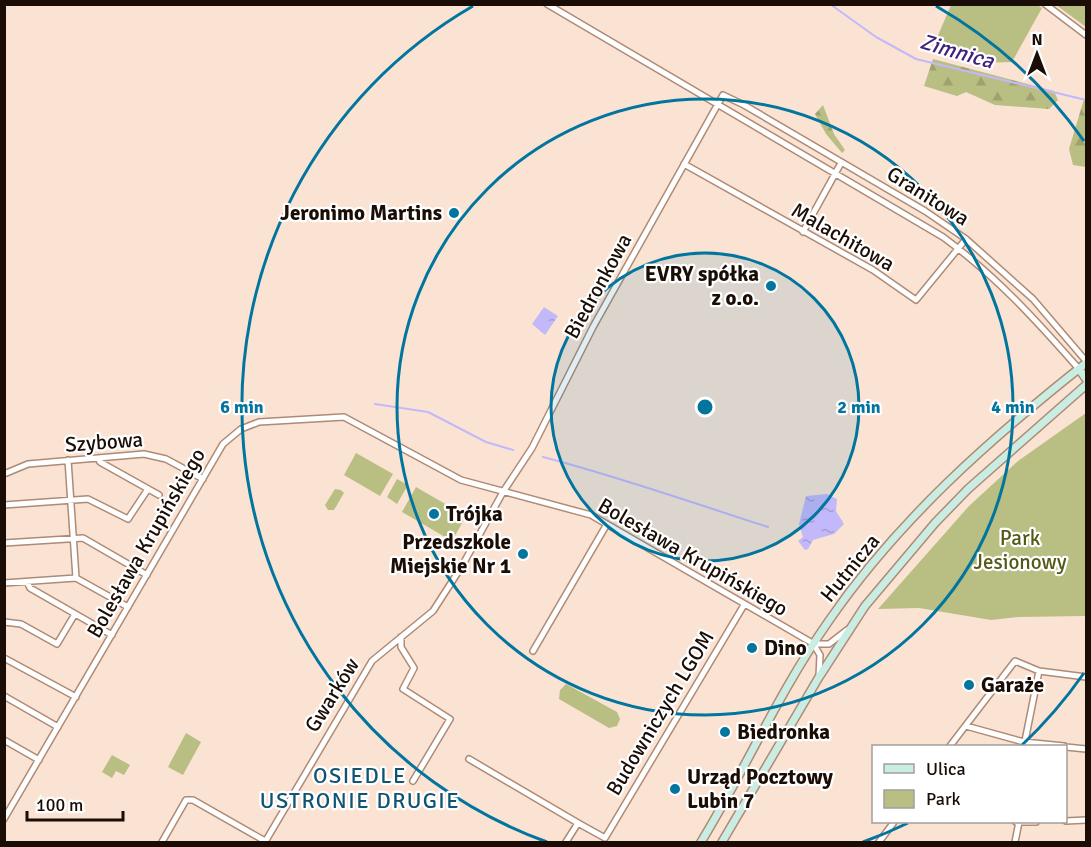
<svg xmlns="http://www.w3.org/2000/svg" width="1091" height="847" viewBox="0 0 1091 847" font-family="Signika,sans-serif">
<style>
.green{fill:#b9be82}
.forest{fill:url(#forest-firs)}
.water{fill:url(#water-ripples)}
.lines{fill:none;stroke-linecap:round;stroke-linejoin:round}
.stream{stroke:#c3b8f9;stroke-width:2}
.minor-casing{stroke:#af8a74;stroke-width:8}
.secondary-casing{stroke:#af8a74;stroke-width:10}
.minor{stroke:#fff;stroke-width:5}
.secondary{stroke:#caede3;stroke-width:7}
.ring{fill:none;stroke:#02759f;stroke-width:3}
.poi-dot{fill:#02759f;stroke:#fff;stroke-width:2}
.labels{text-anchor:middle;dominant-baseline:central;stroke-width:4.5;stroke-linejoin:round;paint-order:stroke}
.street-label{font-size:21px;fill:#1a0d05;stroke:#fff}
.poi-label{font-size:21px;font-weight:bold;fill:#1a0d05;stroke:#fff;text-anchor:start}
.park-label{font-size:21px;fill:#555816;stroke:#fff}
.water-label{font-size:22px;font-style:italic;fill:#40227d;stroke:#fff}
.neighbourhood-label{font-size:22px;letter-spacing:1.5px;fill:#0f5472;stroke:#fff}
.centre{fill:#02759f;stroke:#fff;stroke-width:3}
.ring-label{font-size:18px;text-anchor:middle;font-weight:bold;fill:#02759f;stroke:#fff;stroke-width:4.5;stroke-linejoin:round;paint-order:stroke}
</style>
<defs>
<pattern id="forest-firs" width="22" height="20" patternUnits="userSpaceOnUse" patternTransform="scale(1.5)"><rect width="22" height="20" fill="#b9be82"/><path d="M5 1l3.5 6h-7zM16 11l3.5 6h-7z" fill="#9ea26f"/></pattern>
<pattern id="water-ripples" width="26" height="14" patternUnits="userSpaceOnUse" patternTransform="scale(1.5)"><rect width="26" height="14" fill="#c3b8f9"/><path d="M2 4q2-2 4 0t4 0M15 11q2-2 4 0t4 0" fill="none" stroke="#a79dd4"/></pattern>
</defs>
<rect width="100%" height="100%" fill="#fbe3d4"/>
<path class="green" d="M1037 5 1042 8 1012 62 980 63 933 47 951 5Z
M1056 5H1086V27Z
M1086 413V616L1019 617 991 620 919 608 878 609 969 506 1018 461Z
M356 453 393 474 380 496 344 475Z
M397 479 408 485 397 504 387 497Z
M416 487 466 516 452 541 402 512Z
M335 489 341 490 344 493 334 510H328L325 505Z
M566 684 617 712 620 719 617 726 609 728 559 699 560 690Z
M186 733 201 742 183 775 168 767Z
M112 755 130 765 124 775 116 771 112 778 102 772Z"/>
<path class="forest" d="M933 59 1054 91 1058 100 1049 109 995 105 966 92 957 96 924 86Z
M1084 99H1086V167L1073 165 1069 149Z
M823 105 834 134 845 150 842 153 826 134 815 114Z"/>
<path class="water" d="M544 307 558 316 545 335 532 324Z
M827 494 837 499 836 511 844 524 834 534 813 540 808 549 805 550 798 541 803 537 799 524 806 496Z"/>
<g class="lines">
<path class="stream" d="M830 4 876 37 916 59 1086 100
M375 404 428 412 486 442 513 450
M543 457C620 477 693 503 768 527"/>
<g class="minor-casing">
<path id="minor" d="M547 4 943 237C996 276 1036 320 1079 369
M1045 4 1086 35
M684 164 873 270 916 300 966 239
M803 232 841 163
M98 458 100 462 159 495
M68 460 76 578
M4 474 28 464 144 454 166 459 203 479
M4 505 88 499 128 519 148 489
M4 543 83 538 147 575
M27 582 30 588 112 635
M4 583 76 578 128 607
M4 622 21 624 57 644 75 614
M401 637V647L414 668 403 689 450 719 413 781
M814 645 820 655 819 676
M533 651 607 524
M4 658 76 697
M4 696 58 727
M966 726 1024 742 1064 746
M4 740 39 760
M950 746 1015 661 1039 671 1086 677
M1024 746 1039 671
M1066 747 1086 749
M469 759 578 823
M4 819 223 444 241 429 259 422 344 417 461 480 591 515 814 644H829L847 630
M1066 821 1086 820
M1016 822H1036
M162 842 186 800H193L265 841
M265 842 372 661 433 611 462 566 503 492 532 448 593 327 723 95 744 105 925 211 966 239 1033 299 1086 361
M566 842 578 823 605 838 744 605
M879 842 894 822
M1015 842 1019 822"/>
</g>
<g class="secondary-casing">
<path id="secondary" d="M1079 369 1086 379
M701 842C745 770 779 692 828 622 898 520 990 439 1086 363
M722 842 819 677 865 606 935 523 968 489 1086 385"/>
</g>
<use href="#minor" class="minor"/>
<use href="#secondary" class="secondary"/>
</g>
<circle cx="705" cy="407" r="154" fill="#02759f" fill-opacity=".12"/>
<g class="ring">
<circle cx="705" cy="407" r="154"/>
<circle cx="705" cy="407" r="308"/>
<path d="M1084 673A463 463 0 0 1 1021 746M908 823A463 463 0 0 1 863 842M547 842A463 463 0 0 1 473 6M936 6A463 463 0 0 1 1084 141"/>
</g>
<g class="poi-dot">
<circle cx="454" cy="213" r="6"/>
<circle cx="771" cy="286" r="6"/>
<circle cx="434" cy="514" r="6"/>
<circle cx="523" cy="554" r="6"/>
<circle cx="752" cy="648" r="6"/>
<circle cx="969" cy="685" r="6"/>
<circle cx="725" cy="732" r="6"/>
<circle cx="675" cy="789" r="6"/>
</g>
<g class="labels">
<g class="street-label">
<text transform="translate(928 196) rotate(32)">Granitowa</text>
<text transform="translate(843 237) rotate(30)">Malachitowa</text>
<text transform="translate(598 286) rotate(-61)">Biedronkowa</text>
<text transform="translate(104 442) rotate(-4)">Szybowa</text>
<text transform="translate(146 543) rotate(-60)">Bolesława Krupińskiego</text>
<text transform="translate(693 557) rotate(30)">Bolesława Krupińskiego</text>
<text transform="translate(850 568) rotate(-51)">Hutnicza</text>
<text transform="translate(332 695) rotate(-58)">Gwarków</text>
<text transform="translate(660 713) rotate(-59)">Budowniczych LGOM</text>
</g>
<g class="poi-label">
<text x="442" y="213" text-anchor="end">Jeronimo Martins</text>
<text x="759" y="274" text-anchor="end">EVRY spółka<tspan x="759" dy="24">z o.o.</tspan></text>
<text x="446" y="514">Trójka</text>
<text x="511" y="542" text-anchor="end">Przedszkole<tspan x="511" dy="24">Miejskie Nr 1</tspan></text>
<text x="764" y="648">Dino</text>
<text x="981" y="685">Garaże</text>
<text x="737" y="732">Biedronka</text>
<text x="687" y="777">Urząd Pocztowy<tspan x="687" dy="24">Lubin 7</tspan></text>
</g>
<g class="park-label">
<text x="1020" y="538">Park<tspan x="1020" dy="24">Jesionowy</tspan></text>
</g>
<g class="water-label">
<text transform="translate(957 51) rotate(16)">Zimnica</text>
</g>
<g class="neighbourhood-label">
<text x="360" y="775">OSIEDLE<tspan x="360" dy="25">USTRONIE DRUGIE</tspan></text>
</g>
</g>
<circle cx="705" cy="407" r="9" class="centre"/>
<g class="ring-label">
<text x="859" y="413">2 min</text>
<text x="1013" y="413">4 min</text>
<text x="242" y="413">6 min</text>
</g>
<rect width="1091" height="847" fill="none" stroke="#1a0d05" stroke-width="12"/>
<rect x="872" y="745" width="195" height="78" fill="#ffffff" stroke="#a39e9b" stroke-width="1.5"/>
<rect x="884" y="764" width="30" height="9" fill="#caede3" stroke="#a39e9b" stroke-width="1.5"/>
<text x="926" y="775" font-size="18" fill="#1a0d05">Ulica</text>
<rect x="884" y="790" width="30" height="18" fill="#b9be82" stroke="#a39e9b" stroke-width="1.5"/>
<text x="926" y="805" font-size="18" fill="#1a0d05">Park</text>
<g transform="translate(1037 54)" stroke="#ffffff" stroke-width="4.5" paint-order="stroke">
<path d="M0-4.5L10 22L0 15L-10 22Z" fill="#1a0d05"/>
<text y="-9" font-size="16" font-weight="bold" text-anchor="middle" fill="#1a0d05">N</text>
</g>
<path d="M27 811v9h96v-9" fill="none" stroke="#1a0d05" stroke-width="3"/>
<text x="36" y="811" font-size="18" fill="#1a0d05" stroke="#ffffff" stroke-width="4.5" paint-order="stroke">100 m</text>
</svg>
